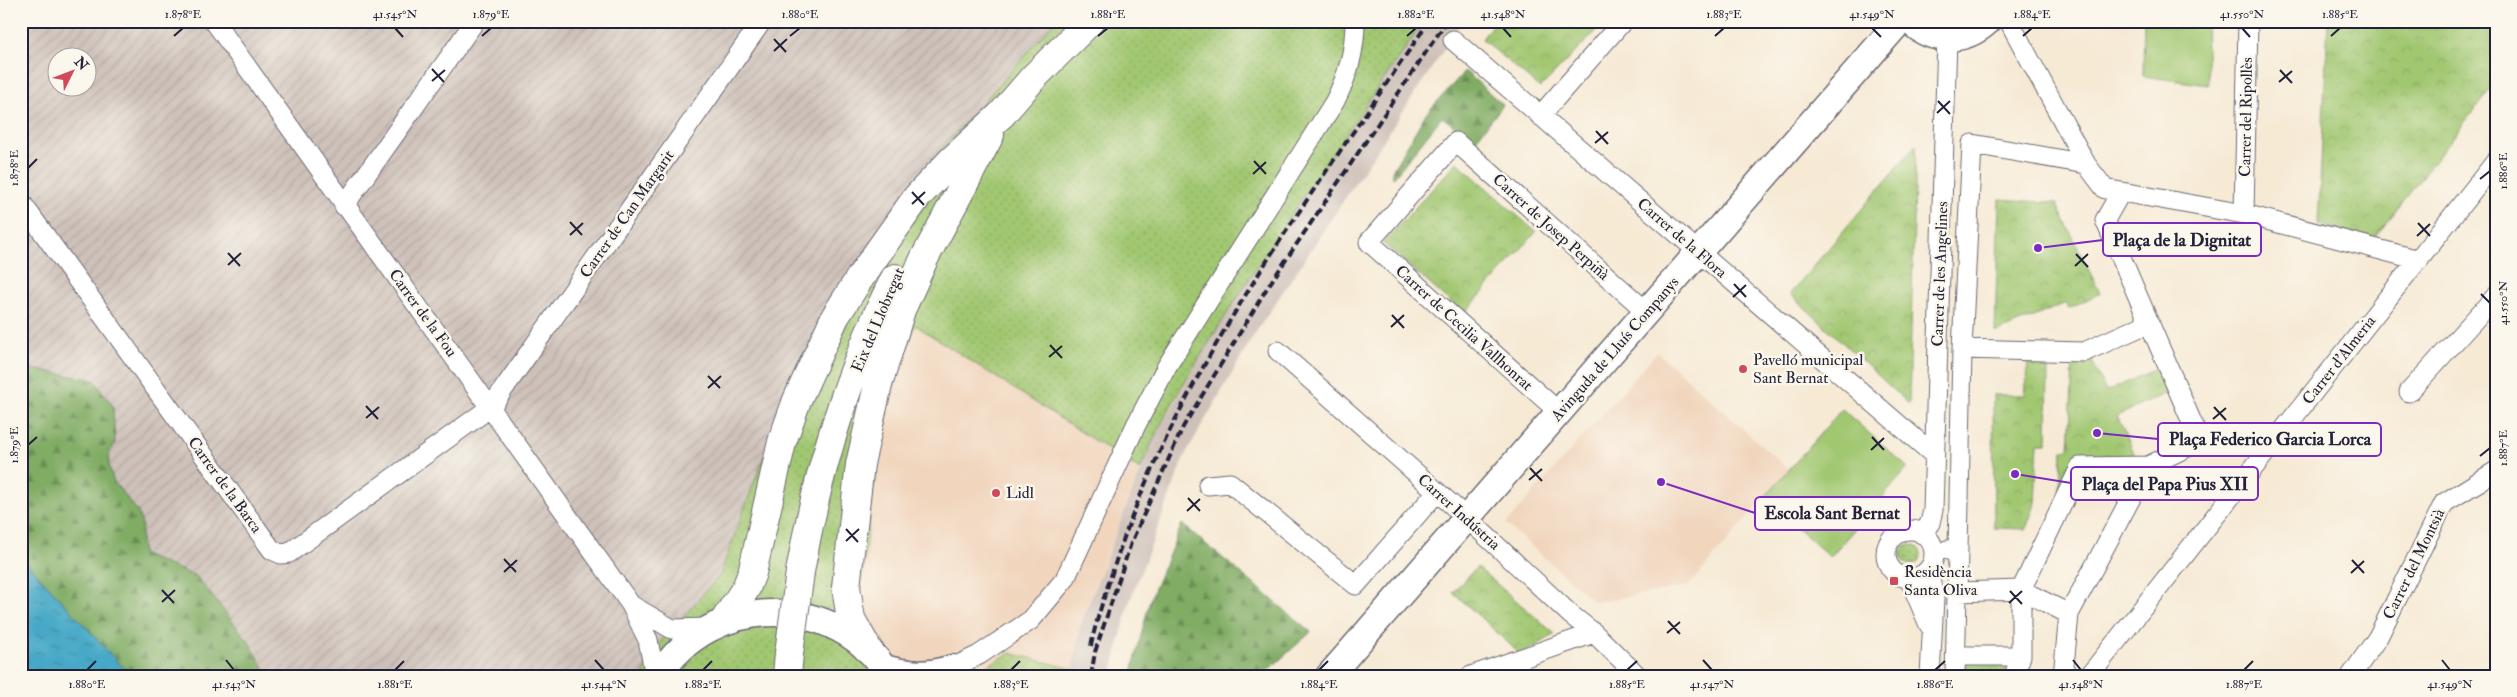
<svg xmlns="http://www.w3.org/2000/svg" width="2517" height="697" viewBox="0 0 2517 697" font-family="'IM FELL Double Pica',serif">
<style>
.built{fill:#f1d5bd}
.industrial{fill:url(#industrial-furrows);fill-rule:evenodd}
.railway{fill:#cec1ba}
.grass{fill:url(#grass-dots);stroke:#627456}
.forest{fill:url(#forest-firs);stroke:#51674f}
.park{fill:url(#park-crowns);stroke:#627456}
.pitch{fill:#a1c771;stroke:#627456}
.water{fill:url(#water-ripples);stroke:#346681}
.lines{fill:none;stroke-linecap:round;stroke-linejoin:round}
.street-tunnel{stroke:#ccc2b6;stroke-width:19;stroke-dasharray:19 9;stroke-linecap:butt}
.street-casing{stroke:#6c6871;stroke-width:21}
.secondary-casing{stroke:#6c6871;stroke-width:29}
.primary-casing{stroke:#6c6871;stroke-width:30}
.highway-casing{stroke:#6c6871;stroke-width:30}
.street{stroke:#fff;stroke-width:19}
.secondary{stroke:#fff;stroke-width:26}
.primary{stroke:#fff;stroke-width:28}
.highway{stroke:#fff;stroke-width:28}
.rail{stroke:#22223b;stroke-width:4;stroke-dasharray:8 4;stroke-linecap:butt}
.highway-bridge-casing{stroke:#6c6871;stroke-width:30;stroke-linecap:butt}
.highway-bridge{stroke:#fff;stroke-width:28}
.ticks{fill:none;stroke:#22223b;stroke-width:2}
.poi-dot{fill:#d1495b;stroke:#fbf7ec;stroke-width:2}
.labels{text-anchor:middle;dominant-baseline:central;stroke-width:5;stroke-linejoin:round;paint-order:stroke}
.street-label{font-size:16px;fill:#22223b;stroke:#fbf7ec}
.poi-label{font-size:16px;fill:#22223b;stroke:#fbf7ec;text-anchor:start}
.leader{fill:none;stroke:#7b2cbf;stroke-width:2}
.callout-dot{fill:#7b2cbf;stroke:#fbf7ec;stroke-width:2}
.callout{fill:#fbf7ec;stroke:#7b2cbf;stroke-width:2}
.callout-label{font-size:18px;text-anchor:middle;font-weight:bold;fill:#22223b}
.neatline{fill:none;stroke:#22223b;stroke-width:2}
.ticks-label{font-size:12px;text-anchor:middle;fill:#22223b}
</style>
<defs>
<pattern id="industrial-furrows" width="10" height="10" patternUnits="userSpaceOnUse" patternTransform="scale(1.25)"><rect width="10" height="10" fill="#cec1ba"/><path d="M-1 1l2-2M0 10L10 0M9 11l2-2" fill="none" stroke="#b1a6a1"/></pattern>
<pattern id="grass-dots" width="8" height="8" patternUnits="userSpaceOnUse" patternTransform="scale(1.25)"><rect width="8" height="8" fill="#a1c771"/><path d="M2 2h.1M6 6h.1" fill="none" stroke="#8aab63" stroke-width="1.8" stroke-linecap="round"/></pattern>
<pattern id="forest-firs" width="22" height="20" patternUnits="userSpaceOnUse" patternTransform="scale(1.25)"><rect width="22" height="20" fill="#80ac63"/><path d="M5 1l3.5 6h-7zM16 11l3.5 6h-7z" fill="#688c53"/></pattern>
<pattern id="park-crowns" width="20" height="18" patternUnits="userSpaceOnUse" patternTransform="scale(1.25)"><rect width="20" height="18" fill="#a1c771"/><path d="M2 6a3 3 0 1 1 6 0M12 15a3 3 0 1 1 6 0" fill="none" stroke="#8aab63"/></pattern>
<pattern id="water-ripples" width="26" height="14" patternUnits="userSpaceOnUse" patternTransform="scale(1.25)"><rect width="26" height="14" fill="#47a9c7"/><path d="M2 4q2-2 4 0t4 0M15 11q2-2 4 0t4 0" fill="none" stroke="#3b89a3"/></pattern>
</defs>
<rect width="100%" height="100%" fill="#fbf7ec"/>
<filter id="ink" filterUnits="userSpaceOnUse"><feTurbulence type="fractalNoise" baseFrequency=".02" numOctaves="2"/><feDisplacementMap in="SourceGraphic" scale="10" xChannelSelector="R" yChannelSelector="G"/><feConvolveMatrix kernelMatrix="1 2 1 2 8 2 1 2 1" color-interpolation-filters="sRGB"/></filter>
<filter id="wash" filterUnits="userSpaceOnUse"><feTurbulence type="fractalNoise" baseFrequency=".0096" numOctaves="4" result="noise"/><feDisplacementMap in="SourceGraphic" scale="20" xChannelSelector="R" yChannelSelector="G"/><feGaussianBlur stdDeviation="1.12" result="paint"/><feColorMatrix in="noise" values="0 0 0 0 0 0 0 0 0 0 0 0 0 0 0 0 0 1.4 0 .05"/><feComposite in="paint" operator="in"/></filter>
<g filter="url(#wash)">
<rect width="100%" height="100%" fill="#f6ead5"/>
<path class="built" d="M915 324 1140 470 1080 625 1073 669 1010 653 968 676H930L897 662 858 606 883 417Z
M1657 352 1789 470 1689 586 1595 602 1506 524Z"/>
<path class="industrial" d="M21 21H1055L940 151 883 223 794 374 720 575 659 644 642 676H269L249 642 196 576 143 555 141 543 142 524 138 512 114 482 109 467V453L115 442 94 380 27 368 21 361ZM58 58H88V88H58Z"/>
<path class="railway" d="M1424 21H1463L1254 335 1186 453 1128 606 1111 676H1072L1080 626 1150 446 1208 343 1290 213Z"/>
<path class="grass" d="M1055 21H1424C1360 114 1295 206 1235 301 1201 355 1164 411 1140 470L915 325 883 417 858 606 897 662 930 676H642L659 644 720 575 794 374 883 223 940 151Z
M1901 555a10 10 0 1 1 20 0a10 10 0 1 1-20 0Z
M1010 653 1073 669 1072 676H968Z"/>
<path class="forest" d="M1465 71 1503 105 1475 141 1442 117 1393 178 1392 171 1425 115Z
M21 361 27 368 94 380 113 406 115 443 109 453V467L114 482 138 512 142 524 141 543 143 555 196 576 249 642 269 676H131L21 557Z
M1182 524 1311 632 1265 673 1257 676H1131L1150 600Z"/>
<path class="park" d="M1495 21H1606L1540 88 1482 39Z
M2328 21 2496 23V82L2373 240 2318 224Z
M1916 145 1909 404 1790 294Z
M1457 162 1536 232 1464 314 1383 243Z
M1999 199 2056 203 2100 293 2069 309 2066 303 1995 333Z
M2091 358 2106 392 2164 365 2173 390 2117 416 2136 457 2078 464 2060 489 2062 450H2069L2073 362Z
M2048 361 2047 443H2038L2035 504 2026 529 1994 528 1993 395H2025L2028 362Z
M1477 567 1555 634 1521 655 1453 592Z
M1963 662C1980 662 2000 657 2008 674L1962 676Z"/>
<path class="pitch" d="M2144 21H2206L2208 85 2143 76Z
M1842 409 1908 468 1830 557 1764 498Z"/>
<path class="water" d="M21 557 131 676H21Z"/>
</g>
<g filter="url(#ink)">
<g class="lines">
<path class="street-tunnel" d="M1431 21 1453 40"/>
<g class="street-casing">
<path id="street" d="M214 21C352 217 493 409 631 605L648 640 655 676
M2009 21 2086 164 2105 189 2244 214 2419 260
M1453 40 1934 455
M1540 116 1623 21
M21 202 272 550 281 554 289 553 491 407 762 21
M344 206 475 21
M2244 214 2248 21
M1962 349 2084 352 2149 323
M1278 351 1468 519 1571 615 1594 633 1638 676
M2409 392 2496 296
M1560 413 1369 242 1456 142 1647 312
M1208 485 1230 483 1356 585 1437 492
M1886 554a24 24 0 1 1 48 0a24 24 0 1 1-48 0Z
M1922 534 1930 523 1933 510 1947 38
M1947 550 1958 551 1955 676
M1958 551 1962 349 1972 144 2086 164
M1928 570 1934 598 1930 676
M1909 578 1929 625
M1957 592 2021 590 2069 614
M631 605 672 629 709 628
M1956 656H2021
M952 668 979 655 1031 620 1065 579 1136 425 1167 366 1335 101C1348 75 1355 51 1355 21
M1471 676 1594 633
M2014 676 2021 656V590L2080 467 2148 466
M2063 676 2069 614 2148 466 2200 441 2105 220 2121 192
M2089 676 2496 161
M2351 676 2378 637 2444 503 2496 471"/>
</g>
<g class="secondary-casing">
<path id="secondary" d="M1910 21C1933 44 1966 42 1988 21
M884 668C909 675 928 676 952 668
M659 676C710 592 838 592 889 676
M1329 676 1900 21"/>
</g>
<g class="primary-casing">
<path id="primary" d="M1002 114 1033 78 1090 21"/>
</g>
<g class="highway-casing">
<path id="highway" d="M800 572C817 473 849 368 895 278
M725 620 746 588 752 573 782 442 797 400 835 317 861 276 917 197 951 161 1002 114
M867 648 851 619 846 587 860 464 878 385 901 310 924 259 990 135
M787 676 789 653"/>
</g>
<use href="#street" class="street"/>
<use href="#secondary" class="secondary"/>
<use href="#primary" class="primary"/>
<use href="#highway" class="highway"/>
<path class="rail" d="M1091 646C1096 620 1105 595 1113 570 1177 370 1313 194 1429 21
M1091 676 1095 652 1131 543 1183 427 1267 288 1447 21"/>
<g class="highway-bridge-casing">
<path id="highway-bridge" d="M789 653 800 572"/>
</g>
<use href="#highway-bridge" class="highway-bridge"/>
</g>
</g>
<path class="ticks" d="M395 28 403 37M1503 28 1511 37M1872 28 1881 37M2242 28 2250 37M174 36 183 28M482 36 491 28M790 36 800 28M1098 36 1108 28M1407 36 1416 28M1715 36 1724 28M2023 36 2032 28M2331 36 2340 28M774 39 786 52M774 51 787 39M432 69 444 82M2280 70 2292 83M432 81 445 70M2279 82 2292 71M1938 101 1950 114M1937 113 1950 101M1596 131 1608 144M1595 143 1608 132M1254 161 1266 174M28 168 37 159M1253 174 1266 162M2480 179 2490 171M912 192 924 205M912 204 925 192M570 222 582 235M2418 223 2430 236M570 235 583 223M2417 236 2430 224M228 253 240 266M2076 254 2088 267M228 265 241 253M2075 266 2088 254M1734 284 1746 297M2481 294 2490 303M1733 297 1746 285M1392 315 1404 328M1391 327 1404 315M1050 345 1062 358M1049 357 1062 346M708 376 720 388M708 388 721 376M366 406 378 419M2214 407 2226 420M366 418 379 407M2213 419 2226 408M1872 437 1884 450M28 445 37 437M1871 450 1884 438M2480 456 2490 448M1530 468 1542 481M1529 480 1542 469M1188 498 1200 511M1187 511 1200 499M846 529 858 542M846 541 859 529M504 559 516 572M2352 560 2364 573M504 572 517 560M2351 573 2364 561M162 590 174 603M2010 591 2022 604M162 602 175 590M2009 603 2022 591M1668 621 1680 634M1667 633 1680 622M226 660 234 670M595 660 604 670M1703 660 1712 670M2073 660 2081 670M2442 660 2450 670M87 670 96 661M395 670 404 661M703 670 712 661M1011 670 1020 661M1319 670 1328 661M1627 670 1637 661M1935 670 1945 661M2244 670 2253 661"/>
<g class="poi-dot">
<circle cx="1743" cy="369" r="5"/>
<circle cx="996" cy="493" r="5"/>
<rect x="1889" y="576" width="10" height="10" rx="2.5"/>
</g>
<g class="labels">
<g class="street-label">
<text transform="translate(2246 117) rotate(-89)">Carrer del Ripollès</text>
<text transform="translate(627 214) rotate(-55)">Carrer de Can Margarit</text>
<text transform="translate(1551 227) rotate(42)">Carrer de Josep Perpiñà</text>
<text transform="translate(1682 238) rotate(41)">Carrer de la Flora</text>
<text transform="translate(1940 274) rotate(-88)">Carrer de les Angelines</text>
<text transform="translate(423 313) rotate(54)">Carrer de la Fou</text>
<text transform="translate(878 320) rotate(-67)">Eix del Llobregat</text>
<text transform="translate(1464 328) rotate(42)">Carrer de Cecilia Vallhonrat</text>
<text transform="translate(1615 349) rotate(-49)">Avinguda de Lluís Companys</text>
<text transform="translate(2339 360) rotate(-52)">Carrer d'Almeria</text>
<text transform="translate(225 485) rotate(54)">Carrer de la Barca</text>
<text transform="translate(1459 512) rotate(42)">Carrer Indústria</text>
<text transform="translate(2414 564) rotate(-64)">Carrer del Montsià</text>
</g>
<g class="poi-label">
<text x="1753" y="360">Pavelló municipal<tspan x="1753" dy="18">Sant Bernat</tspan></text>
<text x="1006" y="493">Lidl</text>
<text x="1904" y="572">Residència<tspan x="1904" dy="18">Santa Oliva</tspan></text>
</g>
</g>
<path class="leader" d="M2038 248L2103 240M2097 433L2158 439M2015 474L2071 483M1661 482L1755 513"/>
<g class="callout-dot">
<circle cx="2038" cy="248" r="5"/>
<circle cx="2097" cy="433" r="5"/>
<circle cx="2015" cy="474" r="5"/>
<circle cx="1661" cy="482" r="5"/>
</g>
<g class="callout">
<rect x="2103" y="223" width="158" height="33" rx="5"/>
<rect x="2158" y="423" width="223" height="33" rx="5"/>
<rect x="2071" y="467" width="187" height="33" rx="5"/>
<rect x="1755" y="497" width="155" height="33" rx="5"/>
</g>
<g class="callout-label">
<text x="2182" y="246">Plaça de la Dignitat</text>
<text x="2270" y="445">Plaça Federico Garcia Lorca</text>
<text x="2165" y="490">Plaça del Papa Pius XII</text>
<text x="1832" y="519">Escola Sant Bernat</text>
</g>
<rect width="2517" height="697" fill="none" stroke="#fbf7ec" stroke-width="55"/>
<g transform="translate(72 72) rotate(48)"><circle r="24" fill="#fbf7ec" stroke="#a4a2a5"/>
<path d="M0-4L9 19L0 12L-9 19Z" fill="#d1495b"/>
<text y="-8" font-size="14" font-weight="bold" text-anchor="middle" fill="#22223b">N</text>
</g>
<rect x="28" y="28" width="2462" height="642" class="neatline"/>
<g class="ticks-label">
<text x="183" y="18">1.878°E</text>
<text x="395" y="18">41.545°N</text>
<text x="491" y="18">1.879°E</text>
<text x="800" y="18">1.880°E</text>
<text x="1108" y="18">1.881°E</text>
<text x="1416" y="18">1.882°E</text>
<text x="1503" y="18">41.548°N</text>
<text x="1724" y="18">1.883°E</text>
<text x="1872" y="18">41.549°N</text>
<text x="2032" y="18">1.884°E</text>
<text x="2242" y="18">41.550°N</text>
<text x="2340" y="18">1.885°E</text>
<text transform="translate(14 168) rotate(-90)" y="4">1.878°E</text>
<text transform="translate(2503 171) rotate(-90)" y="4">1.886°E</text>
<text transform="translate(2503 303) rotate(-90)" y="4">41.550°N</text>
<text transform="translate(14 445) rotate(-90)" y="4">1.879°E</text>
<text transform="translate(2503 448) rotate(-90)" y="4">1.887°E</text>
<text x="87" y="688">1.880°E</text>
<text x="234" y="688">41.543°N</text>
<text x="395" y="688">1.881°E</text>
<text x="604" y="688">41.544°N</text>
<text x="703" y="688">1.882°E</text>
<text x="1011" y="688">1.883°E</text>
<text x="1319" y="688">1.884°E</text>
<text x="1627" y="688">1.885°E</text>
<text x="1712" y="688">41.547°N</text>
<text x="1935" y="688">1.886°E</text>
<text x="2081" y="688">41.548°N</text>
<text x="2244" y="688">1.887°E</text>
<text x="2450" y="688">41.549°N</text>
</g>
</svg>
